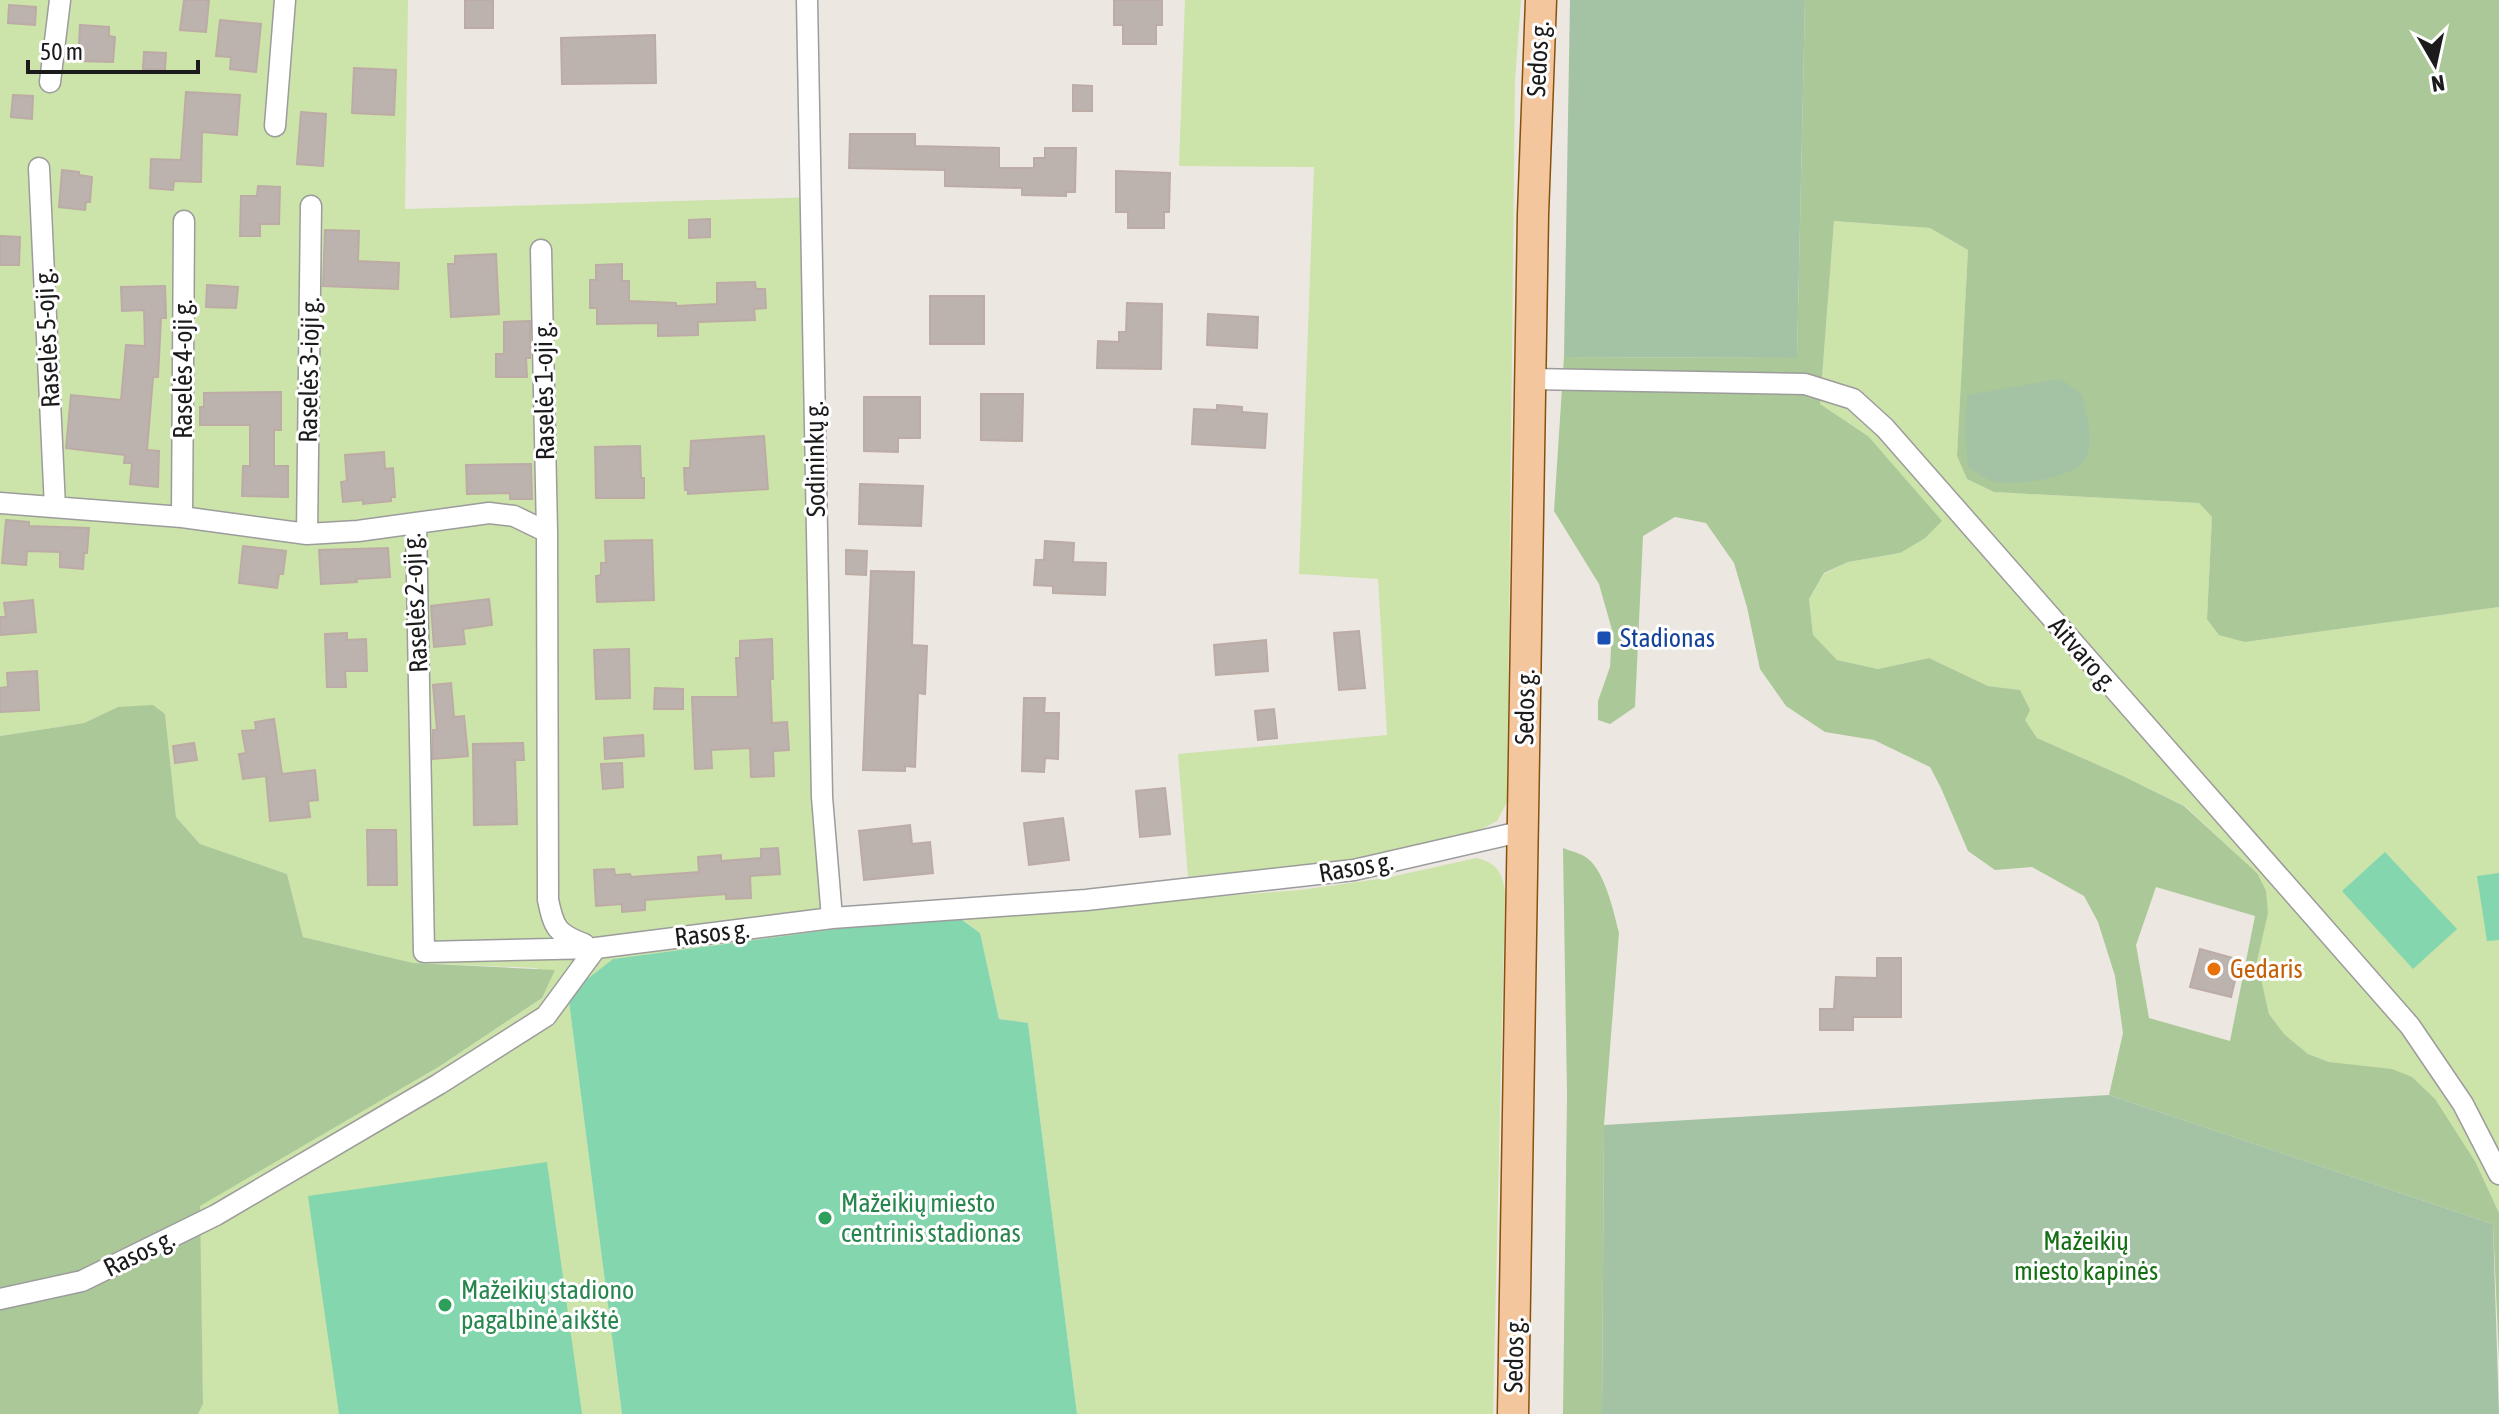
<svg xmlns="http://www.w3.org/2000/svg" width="2499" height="1414" viewBox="0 0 2499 1414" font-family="'Asap Condensed',sans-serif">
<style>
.grass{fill:#cce3a9}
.forest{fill:#abc898;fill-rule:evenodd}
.cemetery{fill:#a4c3a5}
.pitch{fill:#84d6ae}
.building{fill:#bcb2ae;stroke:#bcaca5;stroke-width:2}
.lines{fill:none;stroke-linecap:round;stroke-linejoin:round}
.street-casing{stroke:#9c9c9c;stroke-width:23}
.primary-casing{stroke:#87510b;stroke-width:33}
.street{stroke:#fff;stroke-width:20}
.primary{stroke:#f4c69e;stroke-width:30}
.transit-dot{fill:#1a4fb4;stroke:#fff;stroke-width:3}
.food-dot{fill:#e8710a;stroke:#fff;stroke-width:3}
.leisure-dot{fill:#2e9e5b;stroke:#fff;stroke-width:3}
.labels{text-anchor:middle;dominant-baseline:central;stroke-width:6;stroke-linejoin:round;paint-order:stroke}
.street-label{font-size:26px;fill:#1b1b1b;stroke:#fff}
.transit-label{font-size:26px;fill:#164399;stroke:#fff;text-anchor:start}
.food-label{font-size:26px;fill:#c56008;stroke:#fff;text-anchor:start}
.leisure-label{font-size:26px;fill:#27864d;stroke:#fff;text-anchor:start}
.park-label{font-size:26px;fill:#146f13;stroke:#fff}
</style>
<rect width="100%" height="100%" fill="#ece7e1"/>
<path class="grass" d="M0 0H408L405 209 819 197 836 929 613 959 568 994 622 1414H198L203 1404 199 1206 440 1066 542 998 537 968 413 963 303 937 287 874 200 844 176 817 165 714 118 707 84 723 0 736Z
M1185 0H1521L1515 80 1507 802 1497 821 1478 831 1363 859 1188 877 1178 754 1387 735 1378 579 1299 574 1314 167 1179 166Z
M1834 221 1930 228 1968 250 1957 456 1967 479 1994 492 2199 503 2212 517 2207 619 2245 642 2499 607V1213L2476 1163 2358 1066 2329 1062 2308 1054 2284 1034 2269 1014 2257 961 2261 937 2257 873 2185 806 2123 776 2037 738 2025 720 2020 690 1988 686 1929 658 1878 669 1837 660 1813 636 1809 599 1824 574 1848 562 1901 553 1868 436 1820 404Z
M1476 858C1495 862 1502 871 1505 891L1493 1414H1077L1028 1023 999 1019 980 933 958 916 1300 890 1386 878Z"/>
<path class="forest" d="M1805 0H2499V607L2245 642 2219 635 2207 619 2212 517 2199 503 1994 492 1967 479 1957 456 1968 250 1930 228 1834 221 1820 404 1868 436 1942 521 1925 538 1900 553 1848 562 1824 573 1809 599 1813 635 1837 660 1878 669 1929 658 1988 686 2020 690 2030 710 2025 720 2037 738 2123 776 2184 806 2257 873 2266 891 2268 913 2257 961 2269 1014 2284 1034 2308 1054 2329 1062 2392 1069 2412 1077 2435 1099 2476 1163 2499 1213V1359L2493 1224 2109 1095 2123 1033 2115 976 2098 922 2084 896 2032 867 1995 870 1968 851 1941 788 1930 767 1874 740 1825 732 1786 706 1760 669 1747 607 1734 563 1706 523 1675 517 1643 536 1635 707 1610 724 1598 720V701L1610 667 1612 630 1599 584 1554 511 1564 357 1797 358ZM2156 887 2255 916 2230 1041 2149 1018 2136 945Z
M153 705 165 714 176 817 200 844 287 874 303 937 413 963 555 970 542 998 440 1066 200 1206 203 1404 198 1414H0V736L84 723 118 707Z
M1563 848C1570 851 1581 853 1587 858 1605 871 1614 913 1619 933L1604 1125 1602 1414H1563L1567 1094Z"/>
<path class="cemetery" d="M1570 0H1805L1797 358 1564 357Z
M2060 379 2082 394C2086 413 2096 444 2084 461 2072 479 2008 488 1989 480 1982 477 1975 471 1968 467L1965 434 1967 395Z
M2109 1095 2493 1224 2499 1414H1602L1604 1125Z"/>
<path class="pitch" d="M2385 852 2457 929 2413 969 2342 891Z
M2499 873V940L2487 941 2477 876Z
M957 916 980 933 999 1019 1028 1023 1077 1414H622L568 994 613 959 836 929Z
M547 1162 582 1414H339L308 1196Z"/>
<path class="building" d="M184 0H209L206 32 180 30Z
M465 0H493V28H465Z
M1114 0H1162V25H1156V44H1123V25H1114Z
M9 5 36 7 35 25 8 23Z
M220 20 261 24 256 72 230 69 231 57 216 56Z
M80 25 109 27V36L115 37 113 62 78 61Z
M655 35 656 83 562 84 561 38Z
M144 52 166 53 165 70 143 69Z
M354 68 396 70 394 115 352 113Z
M1073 85 1092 86V111H1073Z
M186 92 240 95 237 135 202 132 201 182 174 181 173 190 150 188 151 159 181 160Z
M13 95 33 96 32 119 11 117Z
M301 112 326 114 323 166 297 164Z
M850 134H915V146L999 148V168H1034V158H1045V148H1076L1075 192H1066V196L1022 195V188L945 186V170L849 168Z
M62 170 79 172V175L92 177 90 202H86L85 210 59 207Z
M1116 171 1170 173 1169 212H1164V228H1128V212H1116Z
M258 186 280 187 279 224H260V236H240L241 196H257Z
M710 219V237L689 238V220Z
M325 230 359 231 358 261 399 263 398 289 323 286Z
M0 236 20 237 19 265H0Z
M496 254 499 314 451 317 448 264H455V256Z
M622 264V281H629V301L676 303V306L717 304V283L755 282 756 289H765L766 308 754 309 755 320 698 322V335L658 336V323L597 324V308H590V280H596V265Z
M207 285 238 287 236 308 206 307Z
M165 286 166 318H161L158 377H153L147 450 159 451 158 487 130 484 132 463H124L125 455 66 448 71 395 121 400 126 345 145 346 144 310 122 311 121 287Z
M930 296H984V344H930Z
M1127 303 1162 304 1161 369 1097 368 1098 341 1119 342V332H1126Z
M1208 314 1258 317 1257 348 1207 345Z
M530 321V358H526L527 377H496V354H504V322Z
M281 392V430H274V466H288V497L242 496 243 466H250V425H200V407H204V393Z
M981 394H1023L1022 441 981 440Z
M864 397H920V438H898V452L864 451Z
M1217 405 1242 407V412L1267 414 1265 448 1192 444 1194 409 1217 410Z
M764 436 768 489 688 494V490H685L684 468H690L691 441Z
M640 446 641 478H644V498H596L595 447Z
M384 452 385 469 393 468 395 497H391V501L363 504V500L343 502 341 482 347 481 345 455Z
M531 464 532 499H510V493L467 494 466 465Z
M860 484 923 486 921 526 859 524Z
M6 520 29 522V526L89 528 87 553H84L83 569 60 567V552L27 551 26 565 2 563Z
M652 540 654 600 597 602 596 576 601 575V563H606L605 541Z
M1045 541 1074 543 1073 562 1106 563 1105 595 1053 593V586L1034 585 1036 560H1044Z
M243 546 286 551 283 574H279L277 588 239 583Z
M388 548 390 577 356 579 357 582 321 584 319 550Z
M846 550 867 551 866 575 846 574Z
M871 571 914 572 912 645 927 646 925 694 918 693 915 767 905 766V771L863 770Z
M489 599 492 625 463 629 465 644 434 647 431 606Z
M33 600 36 632 0 635V617H6L4 603Z
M1359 631 1365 688 1339 690 1334 633Z
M347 633V640L366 639 367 671H345L346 687H327L325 634Z
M772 639 773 679H770L772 723 787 722 789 750 773 751 774 776 751 777 750 748 711 750 712 768 695 769 692 697H738L736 658H740V641Z
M1266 640 1268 671 1216 675 1214 645Z
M629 649 630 698 596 699 594 650Z
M37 671 39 710 0 712V688L8 687 7 673Z
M451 683 454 717 464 716 468 756 433 759V730H437L433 685Z
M655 688 683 689V709H654Z
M1024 698H1045L1044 713H1059L1058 759 1045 758 1044 772 1022 771Z
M1274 709 1277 738 1258 740 1255 711Z
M274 719 282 774 315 770 318 800 308 801 310 817 270 821 266 776 243 779 239 754 246 753 242 731 256 730 255 722Z
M643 735 644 756 605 759 604 738Z
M194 743 197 760 175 763 173 746Z
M523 743 524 760H515L517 824 474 825 473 744Z
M622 763 623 787 603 789 601 764Z
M1165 788 1170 834 1140 837 1136 791Z
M1063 818 1069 860 1029 865 1024 823Z
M910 825 912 844 930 842 933 873 864 880 859 831Z
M367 830H396L397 885H368Z
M778 848 780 874 750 876 751 898 726 899V894L645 900V910L622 912V904L596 906 594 870 614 869 615 875 630 874 631 877 699 872 698 857 721 855V861L761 858V849Z
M2200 949 2240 960 2231 997 2190 987Z
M1877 958H1901V1017H1853V1030H1820V1009H1834L1836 977 1877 978Z"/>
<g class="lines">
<g class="street-casing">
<path id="street" d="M807 0 822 797 832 918
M50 82 60 0
M275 126 285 0
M39 168 55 507
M541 250 547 532
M1531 379 1805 384 1853 399 1885 428 2410 1026 2463 1104 2499 1174
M0 503 182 517 307 534 358 531 416 523 424 952 596 948
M182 517 184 221
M416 523 489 513 514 516 547 532 548 900C554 928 557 934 584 944
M307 534 311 206
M0 1299 82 1281 216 1215 439 1084 546 1016 596 948 832 918 1086 900 1354 870 1524 831"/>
</g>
<g class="primary-casing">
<path id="primary" d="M1513 1414 1533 215 1541 0"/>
</g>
<use href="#street" class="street"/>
<use href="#primary" class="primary"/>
</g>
<rect class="transit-dot" x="1596" y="630" width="16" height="16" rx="4"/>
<circle class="food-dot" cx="2214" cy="969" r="8"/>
<g class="leisure-dot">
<circle cx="825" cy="1218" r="8"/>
<circle cx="445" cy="1305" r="8"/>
</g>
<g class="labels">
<g class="street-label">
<text transform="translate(1538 59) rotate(-87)">Sedos g.</text>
<text transform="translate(47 338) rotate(-93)">Raselės 5-oji g.</text>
<text transform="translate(183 369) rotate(-90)">Raselės 4-oji g.</text>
<text transform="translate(309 370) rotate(-89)">Raselės 3-ioji g.</text>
<text transform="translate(544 391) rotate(-91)">Raselės 1-oji g.</text>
<text transform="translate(815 459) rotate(-91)">Sodininkų g.</text>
<text transform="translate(415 603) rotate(-93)">Raselės 2-oji g.</text>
<text transform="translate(2083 654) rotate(49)">Aitvaro g.</text>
<text transform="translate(1525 707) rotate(-89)">Sedos g.</text>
<text transform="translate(1356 867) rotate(-10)">Rasos g.</text>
<text transform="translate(712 933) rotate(-7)">Rasos g.</text>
<text transform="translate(139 1253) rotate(-26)">Rasos g.</text>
<text transform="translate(1514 1355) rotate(-89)">Sedos g.</text>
</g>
<g class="transit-label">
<text x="1620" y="638">Stadionas</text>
</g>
<g class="food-label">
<text x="2230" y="969">Gedaris</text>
</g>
<g class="leisure-label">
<text x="841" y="1203">Mažeikių miesto<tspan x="841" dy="30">centrinis stadionas</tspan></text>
<text x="461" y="1290">Mažeikių stadiono<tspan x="461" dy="30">pagalbinė aikštė</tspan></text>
</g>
<g class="park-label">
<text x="2086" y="1241">Mažeikių<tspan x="2086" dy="30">miesto kapinės</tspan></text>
</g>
</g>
<g transform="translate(2435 64) rotate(171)" stroke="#ffffff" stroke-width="6" paint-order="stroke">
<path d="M0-6L14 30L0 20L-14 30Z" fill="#1b1b1b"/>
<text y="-12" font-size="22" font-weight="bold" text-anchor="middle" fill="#1b1b1b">N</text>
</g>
<path d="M28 60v12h170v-12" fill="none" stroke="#1b1b1b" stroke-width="4"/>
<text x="40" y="60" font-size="24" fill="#1b1b1b" stroke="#ffffff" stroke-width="6" paint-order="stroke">50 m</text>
</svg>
